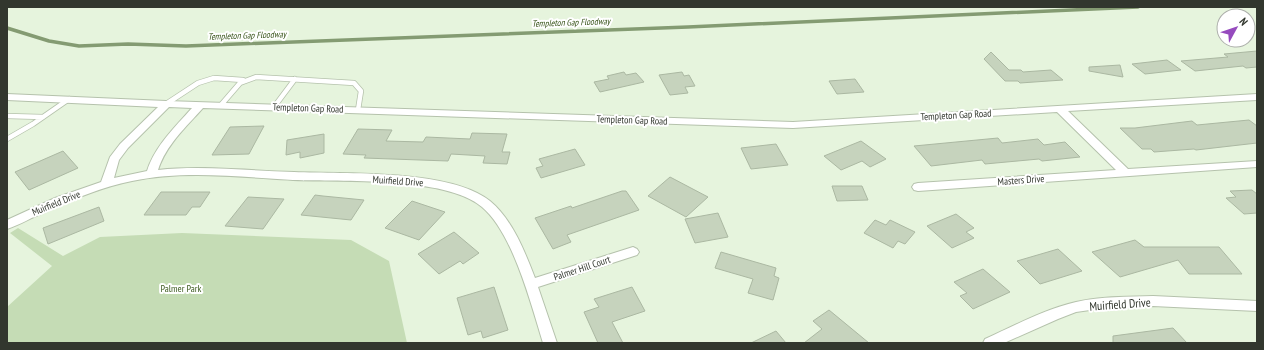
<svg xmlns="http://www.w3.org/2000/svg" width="1264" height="350" viewBox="0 0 1264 350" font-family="'PT Sans Narrow',sans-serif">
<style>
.green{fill:#c5dcb5}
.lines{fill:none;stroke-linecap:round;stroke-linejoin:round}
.stream{stroke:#849b72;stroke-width:3.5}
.building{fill:#c6d3bd;stroke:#abb8a2}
.service-casing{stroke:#b5c2ac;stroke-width:6}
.minor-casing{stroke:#b5c2ac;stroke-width:2}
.service{stroke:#fff;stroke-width:4.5}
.minor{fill:#fff;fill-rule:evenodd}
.labels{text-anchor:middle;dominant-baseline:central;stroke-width:4;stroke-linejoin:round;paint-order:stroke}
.far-water-label{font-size:9px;font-style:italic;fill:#324f13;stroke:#fff}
.street-label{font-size:10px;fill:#32372e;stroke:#fff}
.park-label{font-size:10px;fill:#3b591e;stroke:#fff}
.near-street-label{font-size:12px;fill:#32372e;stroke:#fff}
</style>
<rect width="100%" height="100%" fill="#e6f4dd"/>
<path class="green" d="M18 228 63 256 100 237 182 233 351 240 389 261 407 343H7V307L52 266 10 233Z"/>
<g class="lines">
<path class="stream" d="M7 28 49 41 79 46 128 44 186 46 688 27 1138 7"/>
</g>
<path class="building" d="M1257 51V67L1246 68 1243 66 1195 71 1181 61 1228 57 1224 54Z
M991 52 1009 70H1021L1023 72 1051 70 1063 80 1020 83 1018 81H1005L984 59Z
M1167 60 1181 70 1145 74 1132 64Z
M1120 65 1123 77 1089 71V67Z
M624 72 626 75 636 73 644 82 600 92 594 82 609 79 607 76Z
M682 72 684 76 689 75 695 86 685 87 688 93 670 95 659 75Z
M855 79 864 92 837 94 829 81Z
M1249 120 1257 126V143L1196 150 1194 149 1154 152 1151 149H1142L1120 128H1135L1192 121 1197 125Z
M264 126 249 154 212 155 230 127Z
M358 129 392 130 386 141 423 142 426 137 470 139 472 133 507 134 502 152H510L507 164 483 163 485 156 451 154 448 161 364 158 366 155 343 154Z
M324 134V153L300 158V152L286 155 287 140Z
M998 138 1002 143 1038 139 1044 145 1065 142 1080 157 1042 161 1039 159 985 164 982 160 931 166 914 146Z
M861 141 886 159 870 167 862 161 841 170 824 156Z
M776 144 788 165 751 169 741 148Z
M575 149 585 165 541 178 536 168 543 166 539 159Z
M63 151 78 168 29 190 15 172Z
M670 177 708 197 686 217 648 196Z
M832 186H862L868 200 837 201Z
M1252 190 1257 194V213L1244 214 1226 198 1236 197 1230 191Z
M622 191H626L639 210 567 235 571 242 553 249 535 218 571 206 572 208Z
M161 192H210L200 207H192L186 215H144Z
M315 195 323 196 364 200 351 220 301 215Z
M248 197 284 199 263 229 225 226Z
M412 201 445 212 419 240 385 228Z
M99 207 104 221 48 244 43 228Z
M718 213 728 237 695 243 685 219Z
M956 214 974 228 966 232 974 238 952 248 927 226Z
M875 220 886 225 890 220 915 232 905 244 898 241 893 248 864 233Z
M454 232 479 253 463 264 460 261 439 274 418 254Z
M1135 240 1144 247H1219L1242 274H1189L1178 260 1120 277 1092 252Z
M1058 249 1082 271 1040 284 1017 261Z
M721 252 776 268 774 276 779 278 773 300 748 293 753 279 715 268Z
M983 269 1010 292 973 309 960 296 967 293 954 282Z
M494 287 508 330 483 338 481 331 468 335 457 298Z
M632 287 645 311 612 322 623 343H598L584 312 599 307 594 299Z
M829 310 869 343H804L822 329 813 321Z
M1173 328 1187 343H1113V336Z
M776 331 786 343H751Z"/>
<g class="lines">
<g class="service-casing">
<path id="service" d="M166 104 198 83 214 78 243 80
M221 105 240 83 256 77 354 83 361 91 358 110
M274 107 295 79
M7 116 43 117
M7 139 33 124 69 99"/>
</g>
<g class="minor-casing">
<path id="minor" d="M7 94 166 101 793 122 1257 94V100L1068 111 1128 169 1257 161V167L918 191 914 190 912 187 914 184 918 183 1116 170 1057 112 793 128 203 108C186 127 166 145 158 170 203 165 249 171 294 172 344 174 451 169 490 201 512 219 525 252 535 278L633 247 637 249 639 252 637 255 538 287 557 343H543C531 304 513 233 482 207 446 176 340 182 293 180 239 177 185 170 132 181 102 187 73 199 45 212 32 217 20 225 7 229V220L55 198 101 182 110 157 120 144 158 107 7 100ZM169 107 192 108C175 127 155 146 147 171L114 178 119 160 128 148Z
M1153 296 1257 301V311L1153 306 1097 309 1076 312 1058 319 1004 343H983L985 339C1014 326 1045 309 1076 302 1101 296 1128 297 1153 296Z"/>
</g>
<use href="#service" class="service"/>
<use href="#minor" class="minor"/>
</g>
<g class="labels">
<g class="far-water-label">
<text transform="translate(571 22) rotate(-2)">Templeton Gap Floodway</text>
<text transform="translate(247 35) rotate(-2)">Templeton Gap Floodway</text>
</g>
<g class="street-label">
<text transform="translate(308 108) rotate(2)">Templeton Gap Road</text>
<text transform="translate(956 115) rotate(-3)">Templeton Gap Road</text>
<text transform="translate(632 120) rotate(2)">Templeton Gap Road</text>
<text transform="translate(1021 180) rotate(-4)">Masters Drive</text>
<text transform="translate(398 181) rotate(4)">Muirfield Drive</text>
<text transform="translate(56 203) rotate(-22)">Muirfield Drive</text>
<text transform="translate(582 268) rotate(-18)">Palmer Hill Court</text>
</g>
<g class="park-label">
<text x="181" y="288">Palmer Park</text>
</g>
<g class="near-street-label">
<text transform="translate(1120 304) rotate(-4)">Muirfield Drive</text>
</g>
</g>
<rect width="1264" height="350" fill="none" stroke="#32372e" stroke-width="16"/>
<g transform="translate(1236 28) rotate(50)"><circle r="19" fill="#ffffff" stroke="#adafab"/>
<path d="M0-3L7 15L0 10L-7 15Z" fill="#964bbe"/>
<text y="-6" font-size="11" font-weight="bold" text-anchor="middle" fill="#32372e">N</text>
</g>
</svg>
